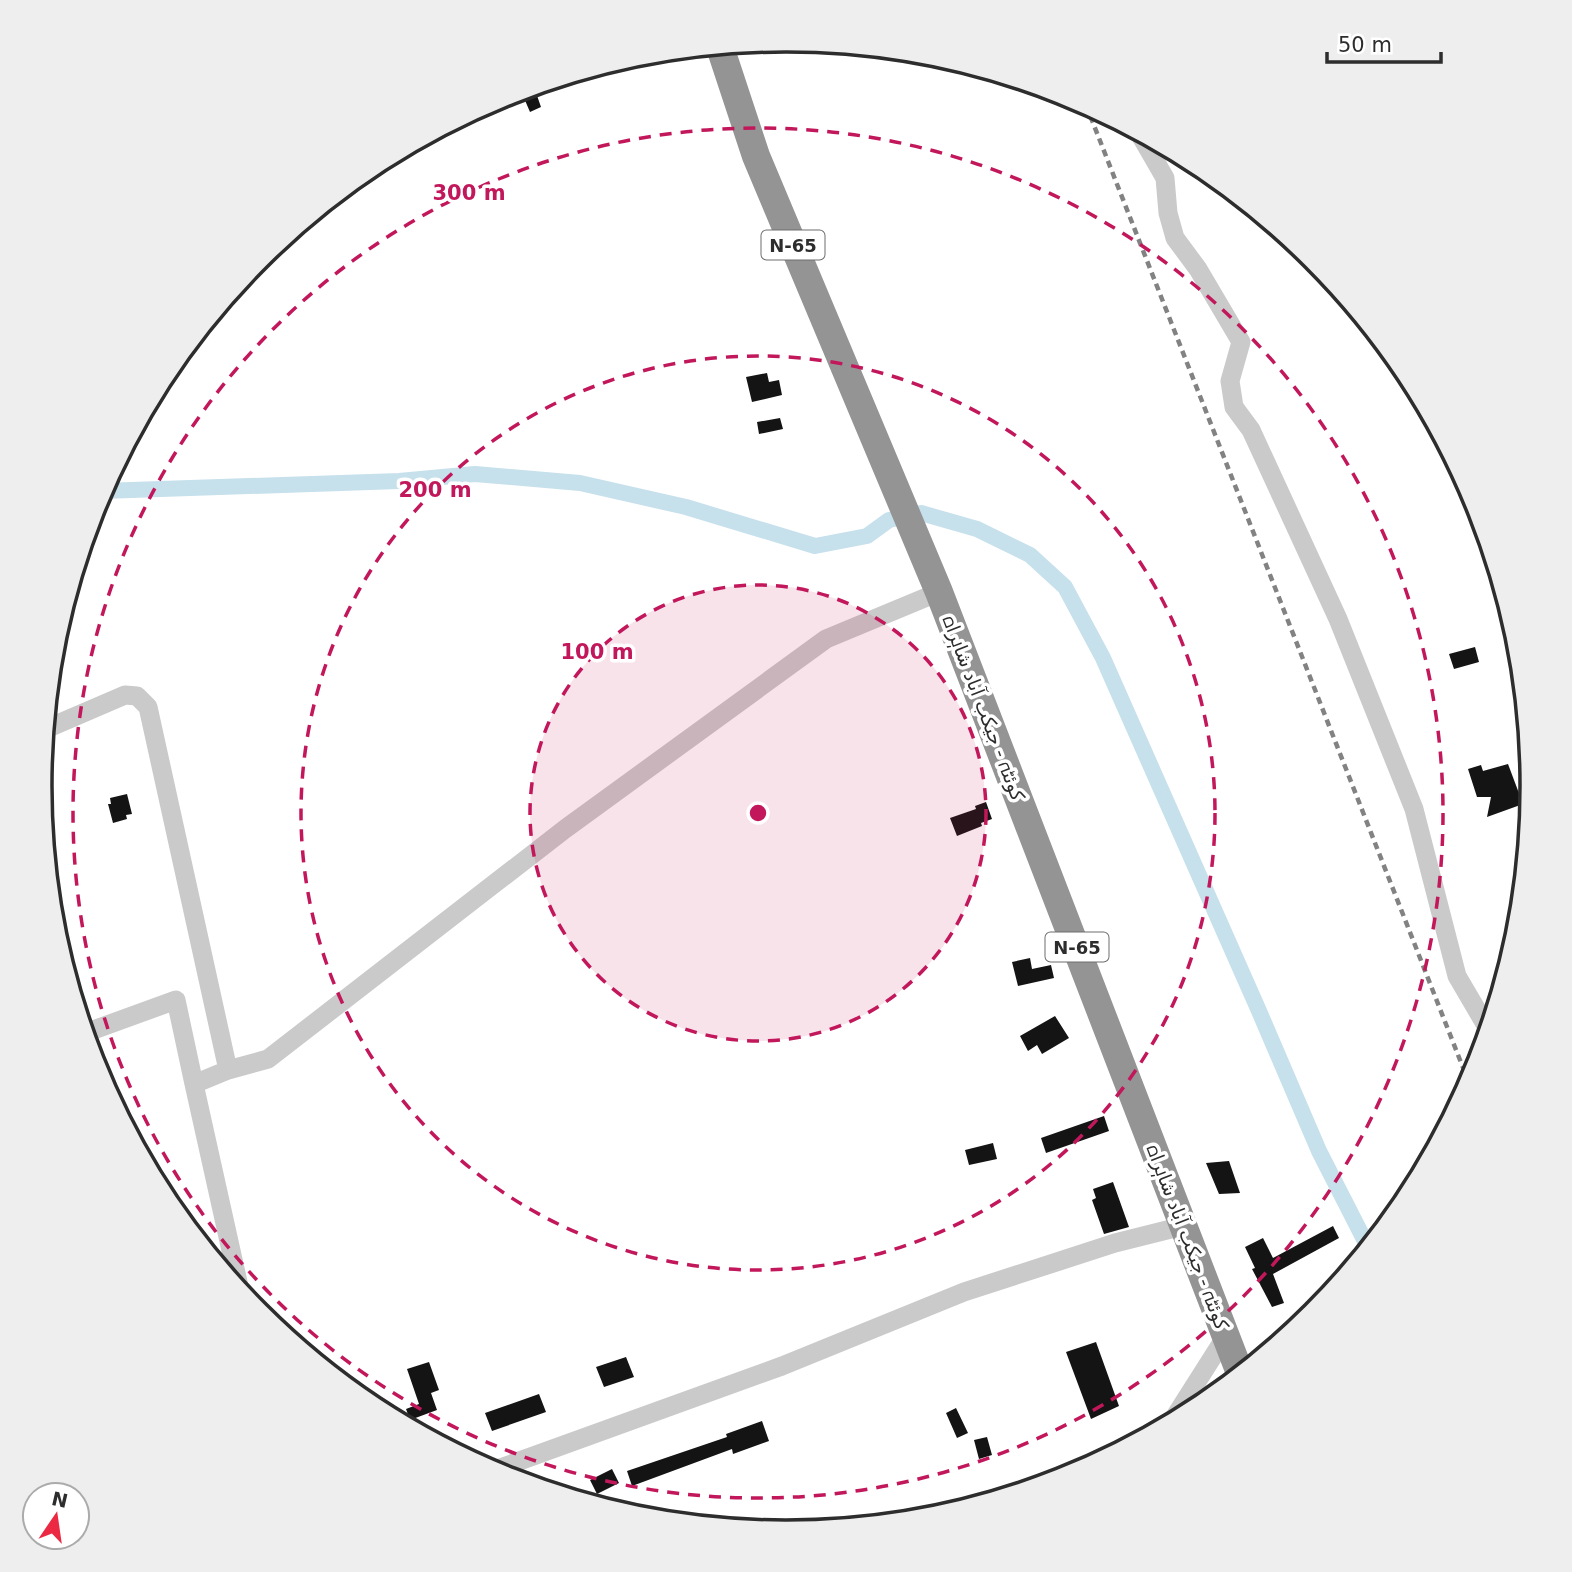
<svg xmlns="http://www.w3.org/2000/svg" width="1572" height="1572" viewBox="0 0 1572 1572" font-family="'DejaVu Sans',Cairo,sans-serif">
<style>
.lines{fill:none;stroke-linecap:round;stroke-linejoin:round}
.canal{stroke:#c6e0ec;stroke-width:16}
.building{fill:#141414}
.minor{stroke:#cacaca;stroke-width:19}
.highway{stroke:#949494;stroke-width:28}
.rail{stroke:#828282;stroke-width:4.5;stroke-dasharray:7 5;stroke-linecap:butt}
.ring{fill:none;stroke:#c2185b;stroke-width:3.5;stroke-dasharray:12 9}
.labels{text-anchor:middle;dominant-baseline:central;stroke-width:7;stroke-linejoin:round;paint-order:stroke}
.shield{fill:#fff;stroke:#6c6c6c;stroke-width:2}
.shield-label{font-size:18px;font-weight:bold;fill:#2d2d2d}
.street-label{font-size:19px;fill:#2d2d2d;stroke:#fff}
.rim{fill:none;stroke:#2d2d2d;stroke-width:3.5}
.centre{fill:#c2185b;stroke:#fff;stroke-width:3.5}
.ring-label{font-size:21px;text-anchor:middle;font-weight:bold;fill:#c2185b;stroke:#fff;stroke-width:7;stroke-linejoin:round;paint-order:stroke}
</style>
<rect width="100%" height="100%" fill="#fff"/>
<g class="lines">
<path class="canal" d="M102 491 399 481 475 474 580 483 686 507 815 546 867 536 889 520 921 513 977 529 1030 555 1065 587 1103 658 1259 1011 1319 1151 1368 1247"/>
</g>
<path class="building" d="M534 87 541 107 530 112 521 91Z
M767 373 769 382 779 380 782 395 752 402 746 377Z
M780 418 783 429 759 434 757 422Z
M1475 647 1479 662 1454 669 1449 654Z
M1508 764 1523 804 1487 817 1491 797H1477L1468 769 1481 765 1483 771Z
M127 794 132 814 126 815 127 819 113 823 108 804H111L110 798Z
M986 802 992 819 981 823 982 826 957 836 950 818 976 809 975 806Z
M1030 958 1032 969 1051 965 1054 978 1018 986 1012 962Z
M1055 1016 1069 1038 1042 1054 1037 1045 1028 1051 1020 1036Z
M1104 1116 1109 1131 1046 1153 1041 1138Z
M993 1143 997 1159 969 1165 965 1150Z
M1229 1161 1240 1193 1219 1194 1206 1163Z
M1113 1182 1129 1227 1104 1234 1092 1200 1096 1198 1093 1189Z
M1333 1226 1339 1238 1273 1274 1284 1303 1272 1307 1252 1269 1255 1268 1245 1247 1263 1238 1273 1258Z
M1096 1342 1119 1406 1091 1419 1066 1352Z
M626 1357 634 1377 604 1387 596 1367Z
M429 1362 439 1390 431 1393 437 1410 410 1420 406 1409 419 1404 407 1369Z
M539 1394 546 1412 492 1431 485 1413Z
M956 1408 968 1433 957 1438 946 1413Z
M762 1421 769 1441 733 1454 732 1449 632 1486 627 1471 727 1437 726 1434Z
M987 1437 992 1455 979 1459 974 1440Z
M612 1469 619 1483 597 1494 590 1480Z"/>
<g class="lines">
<path class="minor" d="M1139 133 1165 178 1168 213 1175 238 1198 269 1241 342 1230 381 1234 407 1251 430 1338 619 1414 809 1457 976 1488 1029
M46 729 125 695 137 696 148 707 228 1070
M85 1033 176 1000 194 1084
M240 1291 194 1084 228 1070 268 1059 565 829 826 639 939 592
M1172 1421 1226 1336
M492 1471 782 1366 964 1292 1115 1243 1183 1226"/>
<path class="highway" d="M720 47 756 156 939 592 1240 1373"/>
<path class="rail" d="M1086 105 1469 1083"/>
</g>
<circle cx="758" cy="813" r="228" fill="#c2185b" fill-opacity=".12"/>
<g class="ring">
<circle cx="758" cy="813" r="228"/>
<circle cx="758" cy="813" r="457"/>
<circle cx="758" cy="813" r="685"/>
</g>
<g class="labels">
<g class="shield">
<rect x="761.5" y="230.5" width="63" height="29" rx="5"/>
<rect x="1045.5" y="932.5" width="63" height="29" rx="5"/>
</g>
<g class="shield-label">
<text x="793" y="245">N-65</text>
<text x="1077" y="947">N-65</text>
</g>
<g class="street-label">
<text transform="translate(984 708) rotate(69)">کوئٹہ - جیکب آباد شاہراہ</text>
<text transform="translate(1188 1237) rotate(69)">کوئٹہ - جیکب آباد شاہراہ</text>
</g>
</g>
<path d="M0 0H1572V1572H0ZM52 786a734 734 0 1 1 1468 0a734 734 0 1 1-1468 0Z" fill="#eee" fill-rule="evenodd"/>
<path class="rim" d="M52 786a734 734 0 1 1 1468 0a734 734 0 1 1-1468 0Z"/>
<circle cx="758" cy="813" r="10" class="centre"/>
<g class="ring-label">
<text x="469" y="200">300 m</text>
<text x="435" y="497">200 m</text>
<text x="597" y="659">100 m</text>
</g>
<g transform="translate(56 1516) rotate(13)"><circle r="33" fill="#ffffff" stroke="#ababab" stroke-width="2"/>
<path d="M0-5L12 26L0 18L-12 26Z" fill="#eb2942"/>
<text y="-10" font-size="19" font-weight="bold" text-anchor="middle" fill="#2d2d2d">N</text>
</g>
<path d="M1327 52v10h114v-10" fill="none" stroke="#2d2d2d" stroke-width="3.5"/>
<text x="1338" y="52" font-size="21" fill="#2d2d2d" stroke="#ffffff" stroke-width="5" paint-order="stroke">50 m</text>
</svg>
